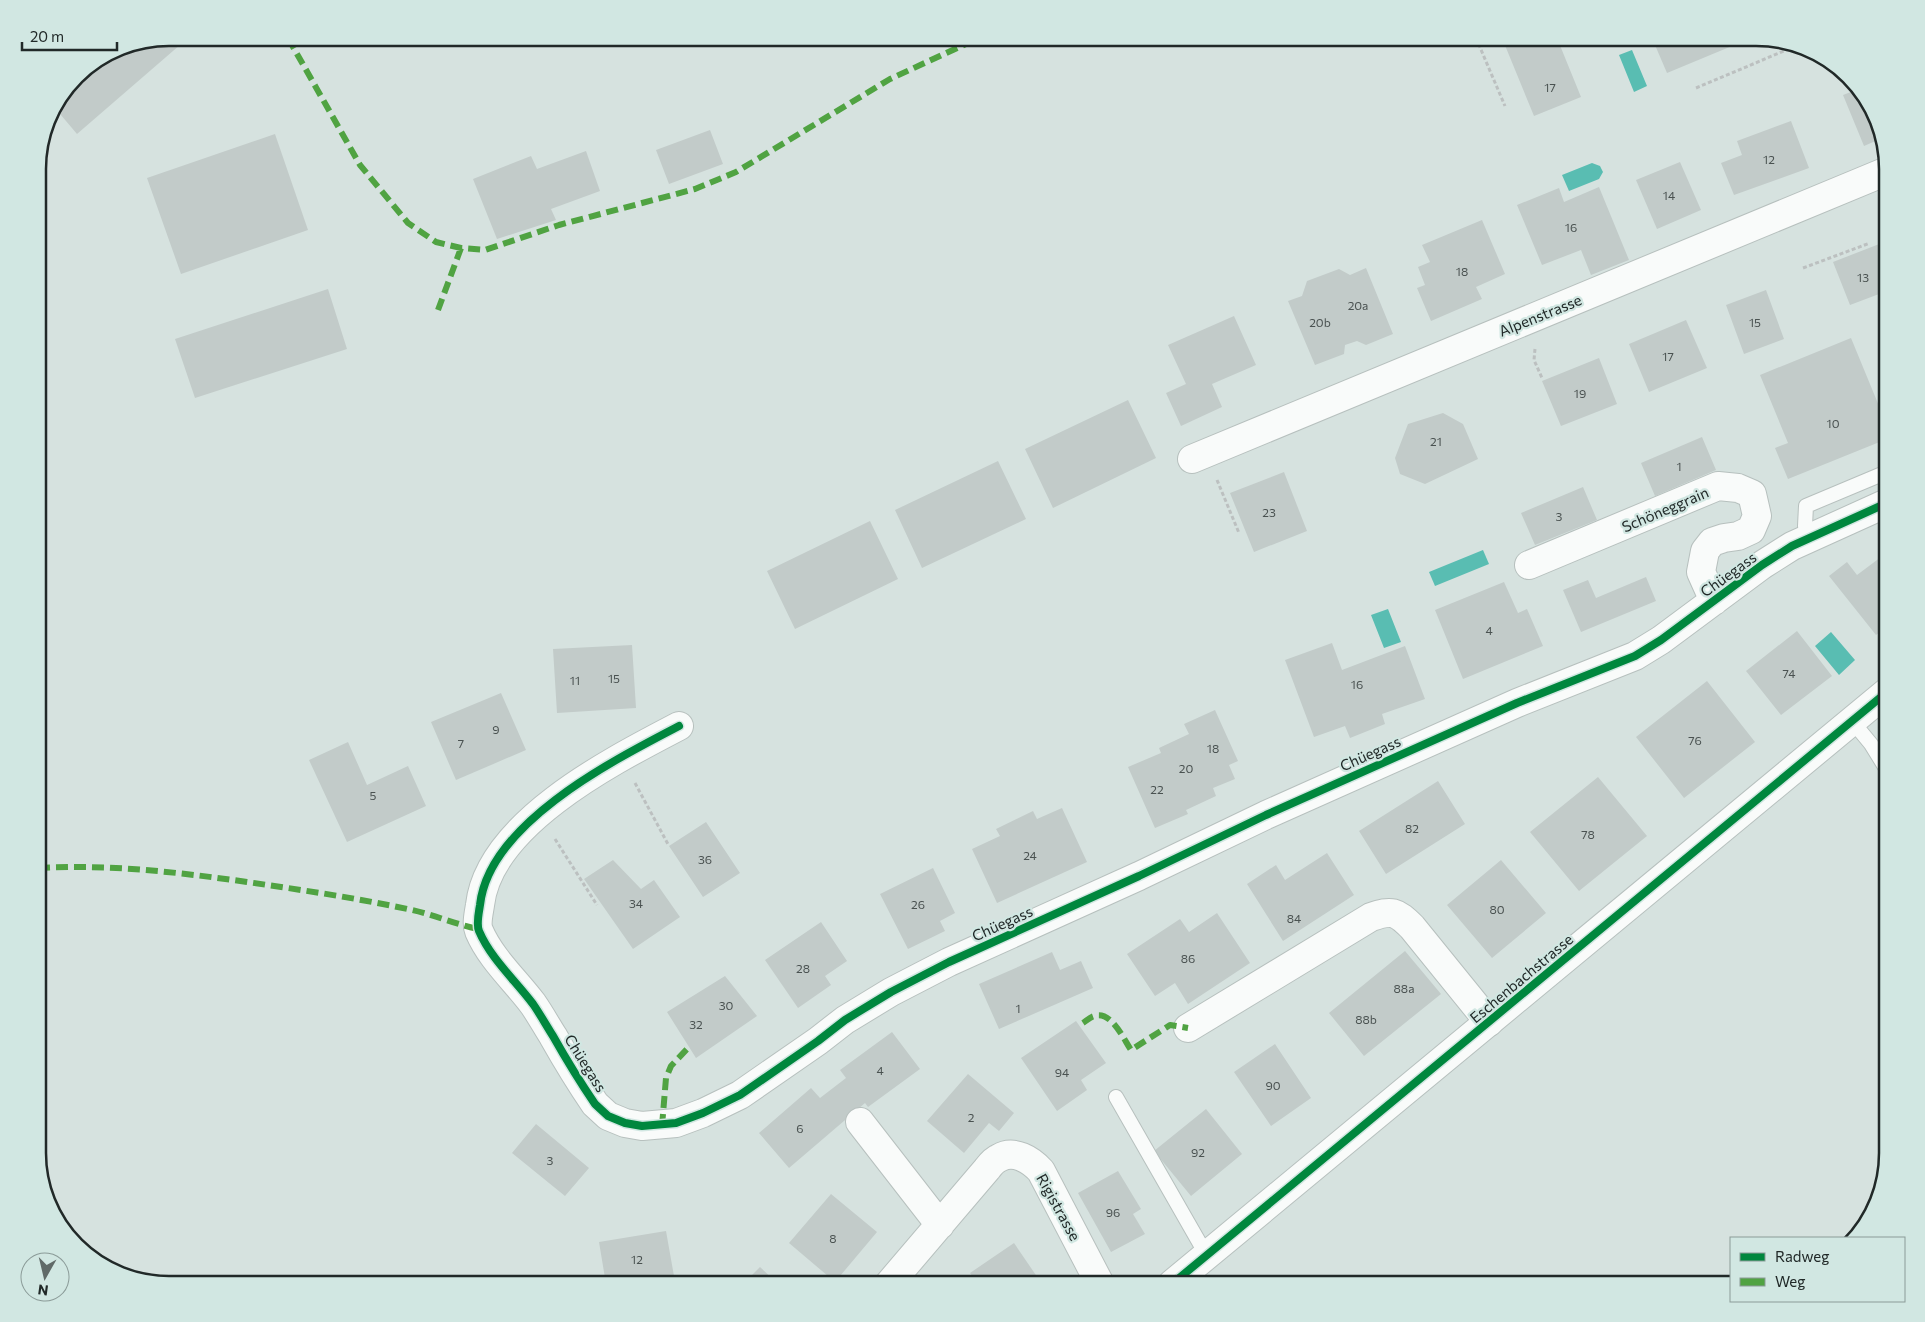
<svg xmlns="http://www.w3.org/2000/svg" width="1925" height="1322" viewBox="0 0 1925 1322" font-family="Commissioner,sans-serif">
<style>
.water{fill:#59bdb2}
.building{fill:#c2cbc9}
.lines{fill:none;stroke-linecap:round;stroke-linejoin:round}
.lane-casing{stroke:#b7c0be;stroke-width:16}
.street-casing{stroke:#b7c0be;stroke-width:30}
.secondary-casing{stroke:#b7c0be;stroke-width:30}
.path{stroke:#bcc0c0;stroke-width:3;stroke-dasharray:4 2.5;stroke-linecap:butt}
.lane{stroke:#f9fbfa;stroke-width:14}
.street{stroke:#f9fbfa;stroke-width:28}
.secondary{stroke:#f9fbfa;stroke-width:28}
.quiet{stroke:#50a342;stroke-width:6;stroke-dasharray:12 6;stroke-linecap:butt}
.cycleway-casing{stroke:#d1e7e2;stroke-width:11}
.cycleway{stroke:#00873e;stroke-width:8}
.labels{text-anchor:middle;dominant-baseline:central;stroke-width:4.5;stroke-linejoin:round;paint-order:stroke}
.number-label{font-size:12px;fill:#4a5251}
.street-label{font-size:15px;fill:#212928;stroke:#d1e7e2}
.rim{fill:none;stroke:#212928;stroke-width:2.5}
</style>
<rect width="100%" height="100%" fill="#d6e2df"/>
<path class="water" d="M1632 50 1647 86 1634 92 1619 55Z
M1592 163 1600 166 1603 172 1599 179 1569 191 1562 175Z
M1483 550 1489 564 1435 586 1429 572Z
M1388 609 1401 642 1384 648 1371 615Z
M1831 632 1855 660 1839 675 1815 646Z"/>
<path class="building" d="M169 38H188L77 134 55 108 76 76 119 47Z
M1502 38H1557L1581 97 1534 116Z
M1652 38H1743L1744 41 1667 73Z
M1856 90 1874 111 1880 139 1864 146 1843 95Z
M1791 121 1809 168 1734 195 1721 163 1742 155 1737 141Z
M710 130 723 164 669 184 656 150Z
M275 134 308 230 181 274 147 178Z
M586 151 600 191 551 209 556 220 497 239 473 179 531 156 537 169Z
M1680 162 1701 210 1657 229 1636 180Z
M1599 187 1629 260 1591 275 1581 250 1542 265 1517 205 1559 188 1564 202Z
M1482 220 1505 274 1476 287 1482 299 1431 321 1417 288 1425 285 1418 267 1430 262 1422 245Z
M1887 241V291L1850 305 1833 262Z
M1366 268 1393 334 1366 345 1357 341 1345 345 1344 354 1315 365 1288 301 1302 296 1307 281 1339 269 1350 275Z
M328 289 347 349 195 398 175 339Z
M1766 290 1784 339 1744 354 1726 305Z
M1234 316 1256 365 1212 384 1222 407 1181 426 1166 393 1186 384 1168 345Z
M1686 320 1707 368 1649 392 1629 344Z
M1851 338 1879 406 1887 403V439L1788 479 1775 448 1788 443 1760 375Z
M1599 358 1617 404 1561 426 1542 381Z
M1128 400 1156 458 1053 508 1025 449Z
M1443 413 1463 424 1478 459 1425 484 1400 474 1395 458 1408 424Z
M1702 437 1716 470 1655 496 1641 463Z
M998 461 1026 519 922 568 895 510Z
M1284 472 1307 531 1254 552 1230 493Z
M1583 487 1597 520 1535 545 1521 513Z
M870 521 898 579 795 629 767 571Z
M1885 554 1887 557V627L1876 635 1829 576 1847 562 1857 575Z
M1646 577 1656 601 1581 632 1563 590 1588 580 1596 598Z
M1504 582 1518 613 1527 609 1543 646 1463 679 1435 610Z
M1797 631 1832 676 1781 715 1746 671Z
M1332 643 1342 670 1405 646 1425 699 1382 714 1385 724 1350 738 1345 726 1314 737 1285 660Z
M632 645 636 708 557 713 553 649Z
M1707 681 1755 742 1684 798 1636 737Z
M501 693 526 750 456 780 431 722Z
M1215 710 1238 761 1229 765 1235 779 1213 788 1216 796 1186 810 1188 814 1155 828 1128 767 1161 753 1159 748 1189 734 1184 724Z
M348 742 367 785 408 766 426 806 347 842 309 760Z
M1598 777 1647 836 1579 891 1530 832Z
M1438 781 1465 824 1386 874 1359 831Z
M1062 808 1087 862 997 903 972 849 1000 836 996 829 1033 811 1037 819Z
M706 822 740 873 703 897 669 846Z
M1327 853 1354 895 1283 941 1247 884 1276 865 1285 880Z
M613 860 641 889 654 880 680 917 633 949 584 879Z
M1501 860 1546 913 1492 958 1447 905Z
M933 868 955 913 940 921 945 931 908 949 880 894Z
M1217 913 1250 963 1188 1004 1175 983 1155 996 1127 954 1180 919 1189 932Z
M821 922 847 961 825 976 831 985 798 1008 765 960Z
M1405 951 1441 994 1364 1056 1329 1013Z
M1052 952 1060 970 1081 961 1093 988 999 1029 979 984Z
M725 976 757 1016 696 1058 667 1012Z
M1076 1021 1106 1063 1081 1080 1087 1090 1057 1111 1021 1058Z
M892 1032 920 1069 868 1107 865 1103 789 1168 759 1133 811 1088 820 1098 846 1078 840 1070Z
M1275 1044 1311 1098 1271 1126 1234 1072Z
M968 1074 1014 1113 999 1131 989 1123 964 1153 927 1121Z
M1206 1109 1242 1154 1191 1196 1154 1151Z
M536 1124 589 1168 565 1196 512 1153Z
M1118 1171 1141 1209 1133 1214 1145 1234 1111 1252 1078 1193Z
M831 1194 877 1232 835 1282 789 1243Z
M666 1231 674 1276 624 1284H606L599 1242Z
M1014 1243 1042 1284H978L970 1273Z
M760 1267 778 1284H743Z"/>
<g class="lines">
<g class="lane-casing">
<path id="lane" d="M1810 537 1805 526 1806 506 1887 472
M1852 721 1871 744 1887 770
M1116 1097 1207 1256"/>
</g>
<g class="street-casing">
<path id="street" d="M1192 459 1887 171
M1529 565 1718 486 1738 488 1752 494 1757 516 1751 530 1738 536 1724 538 1712 542 1705 551 1701 572 1714 601
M679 726C614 760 489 823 480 905 479 912 476 924 479 931 491 959 515 980 533 1004 540 1014 546 1025 553 1036 566 1059 580 1082 595 1104L608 1116 625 1123 642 1126 676 1123 703 1113 740 1095 818 1041 845 1020 891 992 949 962 1139 876 1266 815 1517 703 1635 656 1661 640 1762 565 1792 546 1887 503
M1188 1028 1371 917C1392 910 1396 911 1412 927L1489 1022
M860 1122 940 1225
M889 1284 987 1169C990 1165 994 1160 999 1158 1014 1149 1031 1160 1041 1171L1100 1284"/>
</g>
<g class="secondary-casing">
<path id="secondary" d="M1172 1284 1887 692"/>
</g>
<path class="path" d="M1476 38 1505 106
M1696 88 1791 48
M1803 268 1870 243
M1535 349 1534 360 1542 378
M1217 480 1239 533
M635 783 669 846
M555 839 597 905"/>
<use href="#lane" class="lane"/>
<use href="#street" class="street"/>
<use href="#secondary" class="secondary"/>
<path class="quiet" d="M288 38 360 165 408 223 436 242 461 248 485 250 559 225 695 189 736 172 890 79 979 38
M438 310 461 248
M38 868C108 864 177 872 247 882 302 890 357 898 412 910 434 915 455 924 478 929
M1083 1023C1086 1021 1090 1017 1094 1016 1111 1010 1123 1038 1131 1050L1170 1025 1188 1028
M662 1126 666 1078 671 1066 687 1049"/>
<g class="cycleway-casing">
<path id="cycleway" d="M679 726C614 760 489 823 480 905 479 912 476 924 479 931 491 959 515 980 533 1004 540 1014 546 1025 553 1036 566 1059 580 1082 595 1104L608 1116 625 1123 642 1126 676 1123 703 1113 740 1095 818 1041 845 1020 891 992 949 962 1139 876 1266 815 1517 703 1635 656 1661 640 1762 565 1792 546 1887 503
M1172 1284 1887 692"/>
</g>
<use href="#cycleway" class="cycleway"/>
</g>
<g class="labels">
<g class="number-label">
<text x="1550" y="87">17</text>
<text x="1769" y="159">12</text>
<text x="1669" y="195">14</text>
<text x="1571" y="227">16</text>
<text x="1462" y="271">18</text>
<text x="1863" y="277">13</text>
<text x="1358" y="305">20a</text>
<text x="1320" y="322">20b</text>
<text x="1755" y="322">15</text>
<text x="1668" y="356">17</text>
<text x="1580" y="393">19</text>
<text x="1833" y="423">10</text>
<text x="1436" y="441">21</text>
<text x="1679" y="466">1</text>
<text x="1269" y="512">23</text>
<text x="1559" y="516">3</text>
<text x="1489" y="630">4</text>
<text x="1789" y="673">74</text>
<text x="614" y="678">15</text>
<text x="575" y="680">11</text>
<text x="1357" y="684">16</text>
<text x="496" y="729">9</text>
<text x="1695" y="740">76</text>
<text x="461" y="743">7</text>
<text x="1213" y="748">18</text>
<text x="1186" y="768">20</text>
<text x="1157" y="789">22</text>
<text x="373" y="795">5</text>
<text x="1412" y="828">82</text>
<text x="1588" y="834">78</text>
<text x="1030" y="855">24</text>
<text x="705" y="859">36</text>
<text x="636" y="903">34</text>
<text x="918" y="904">26</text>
<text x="1497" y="909">80</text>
<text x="1294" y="918">84</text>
<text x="1188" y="958">86</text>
<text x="803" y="968">28</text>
<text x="1404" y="988">88a</text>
<text x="726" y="1005">30</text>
<text x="1018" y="1008">1</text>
<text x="1366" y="1019">88b</text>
<text x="696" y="1024">32</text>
<text x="880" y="1070">4</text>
<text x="1062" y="1072">94</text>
<text x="1273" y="1085">90</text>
<text x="971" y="1117">2</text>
<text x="800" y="1128">6</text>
<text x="1198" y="1152">92</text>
<text x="550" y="1160">3</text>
<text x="1113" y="1212">96</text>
<text x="833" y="1238">8</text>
<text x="637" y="1259">12</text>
</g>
<g class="street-label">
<text transform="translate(1540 315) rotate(-22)">Alpenstrasse</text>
<text transform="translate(1665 509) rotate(-23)">Schöneggrain</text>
<text transform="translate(1728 574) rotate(-36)">Chüegass</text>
<text transform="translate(1370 753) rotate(-24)">Chüegass</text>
<text transform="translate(1002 923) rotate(-24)">Chüegass</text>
<text transform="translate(1521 978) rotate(-40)">Eschenbachstrasse</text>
<text transform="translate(586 1063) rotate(58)">Chüegass</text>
<text transform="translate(1059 1207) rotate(61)">Rigistrasse</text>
</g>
</g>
<path d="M0 0H1925V1322H0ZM169 46H1756A123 123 0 0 1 1879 169V1153A123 123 0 0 1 1756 1276H169A123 123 0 0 1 46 1153V169A123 123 0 0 1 169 46Z" fill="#d1e7e2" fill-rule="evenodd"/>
<path class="rim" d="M169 46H1756A123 123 0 0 1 1879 169V1153A123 123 0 0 1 1756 1276H169A123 123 0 0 1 46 1153V169A123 123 0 0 1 169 46Z"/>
<rect x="1730" y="1237" width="175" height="65" fill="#d1e7e2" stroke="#8b9b98"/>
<rect x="1740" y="1253" width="25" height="8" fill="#00873e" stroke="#8b9b98"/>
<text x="1775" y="1262" font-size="15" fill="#212928">Radweg</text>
<rect x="1740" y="1278" width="25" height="8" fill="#50a342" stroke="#8b9b98"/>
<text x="1775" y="1287" font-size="15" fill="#212928">Weg</text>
<g transform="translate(45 1277) rotate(188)"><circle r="24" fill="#d1e7e2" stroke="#8b9b98"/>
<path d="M0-4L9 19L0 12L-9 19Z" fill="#606a68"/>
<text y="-8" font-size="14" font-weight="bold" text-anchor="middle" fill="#212928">N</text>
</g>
<path d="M22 42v8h95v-8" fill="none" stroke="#212928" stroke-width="2.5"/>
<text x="30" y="42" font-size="15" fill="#212928" stroke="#d1e7e2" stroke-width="4" paint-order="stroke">20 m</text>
</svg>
